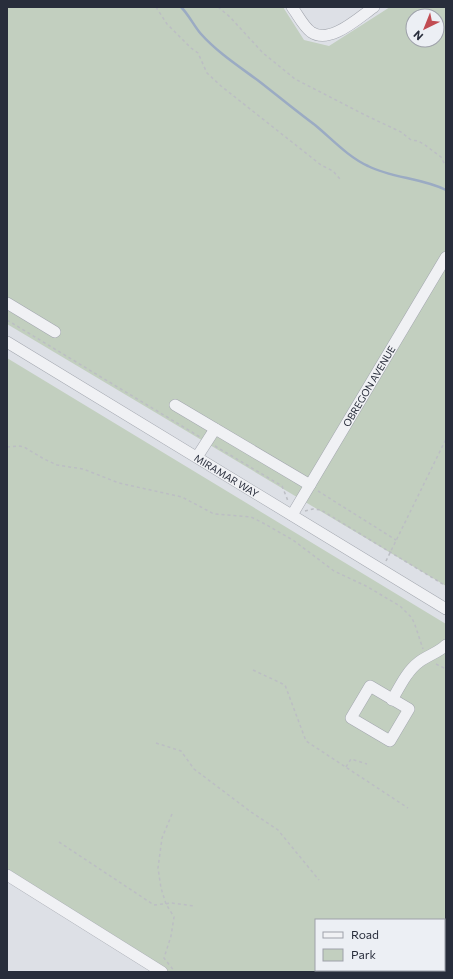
<svg xmlns="http://www.w3.org/2000/svg" width="453" height="979" viewBox="0 0 453 979" font-family="Commissioner,sans-serif">
<style>
.green{fill:#c2cfbf;fill-rule:evenodd}
.lines{fill:none;stroke-linecap:round;stroke-linejoin:round}
.stream{stroke:#9babc3;stroke-width:2.5}
.minor-casing{stroke:#a3a7af;stroke-width:12}
.path{stroke:#bcbec4;stroke-width:1.5;stroke-dasharray:3 3;stroke-linecap:butt}
.minor{stroke:#f0f1f4;stroke-width:11}
.labels{text-anchor:middle;dominant-baseline:central;stroke-width:3.5;stroke-linejoin:round;paint-order:stroke}
.street-label{font-size:10px;fill:#282d3b;stroke:#eceff4}
</style>
<rect width="100%" height="100%" fill="#dde0e6"/>
<path class="green" d="M7 7H283L304 40 329 46 390 7H446V586L7 324ZM413 16H437V40H413Z
M7 358 446 624V972H162L7 875ZM316 920H444V970H316Z"/>
<g class="lines">
<path class="stream" d="M181 7C189 15 194 26 201 34 218 53 240 67 260 82 278 96 296 111 315 125 332 139 348 157 368 166 391 178 422 178 446 190"/>
<g class="minor-casing">
<g id="minor">
<path d="M292 7C298 15 303 26 311 32 330 45 358 18 374 7"/>
<path d="M7 303 55 332"/>
<path id="s1" d="M7 342 446 609"/>
<path d="M175 405 310 485"/>
<path d="M197 457 215 429"/>
<path id="s2" d="M292 515 446 257"/>
<path d="M370 686 409 709 390 741 351 718Z"/>
<path d="M392 700C400 686 407 671 419 662 428 655 438 653 446 645"/>
<path d="M7 875 162 972"/>
</g>
</g>
<path class="path" d="M156 7 167 24 191 48 198 53 207 73 221 86 321 165 333 171 340 179
M218 7 230 17 263 53 295 79 365 115 401 132 411 140 418 141 425 145 441 157 446 167
M7 320 200 437
M215 446 282 486 288 501
M7 447 19 446 24 447 44 459 57 465 83 469 119 483 182 497 214 514 251 517 263 523 293 540 334 571 366 586 400 606 412 618 415 625 423 649
M318 491 396 540
M305 511 313 509 321 510 446 586
M386 561 446 439
M436 664 446 669
M253 670 285 685 306 741 408 808
M156 743 181 751 194 769 251 812 278 830 319 880
M346 767 351 759 367 764
M172 814 162 838 158 868 161 888 166 904 174 917 171 936 164 958 175 972
M59 842 154 905 172 903 194 906"/>
<use href="#minor" class="minor"/>
</g>
<g class="labels">
<g class="street-label">
<text stroke="none"><textPath href="#s2" startOffset="150">OBREGON AVENUE</textPath></text>
<text stroke="none"><textPath href="#s1" startOffset="257">MIRAMAR WAY</textPath></text>
</g>
</g>
<rect width="453" height="979" fill="none" stroke="#282d3b" stroke-width="16"/>
<rect x="315" y="919" width="130" height="52" fill="#eceff4" stroke="#9ea1aa"/>
<rect x="323" y="932" width="20" height="6" fill="#f0f1f4" stroke="#9ea1aa"/>
<text x="351" y="939" font-size="12" fill="#282d3b">Road</text>
<rect x="323" y="949" width="20" height="12" fill="#c2cfbf" stroke="#9ea1aa"/>
<text x="351" y="959" font-size="12" fill="#282d3b">Park</text>
<g transform="translate(425 28) rotate(223)"><circle r="19" fill="#eceff4" stroke="#9ea1aa"/>
<path d="M0-3L7 15L0 10L-7 15Z" fill="#c14c52"/>
<text y="-6" font-size="11" font-weight="bold" text-anchor="middle" fill="#282d3b">N</text>
</g>
</svg>
